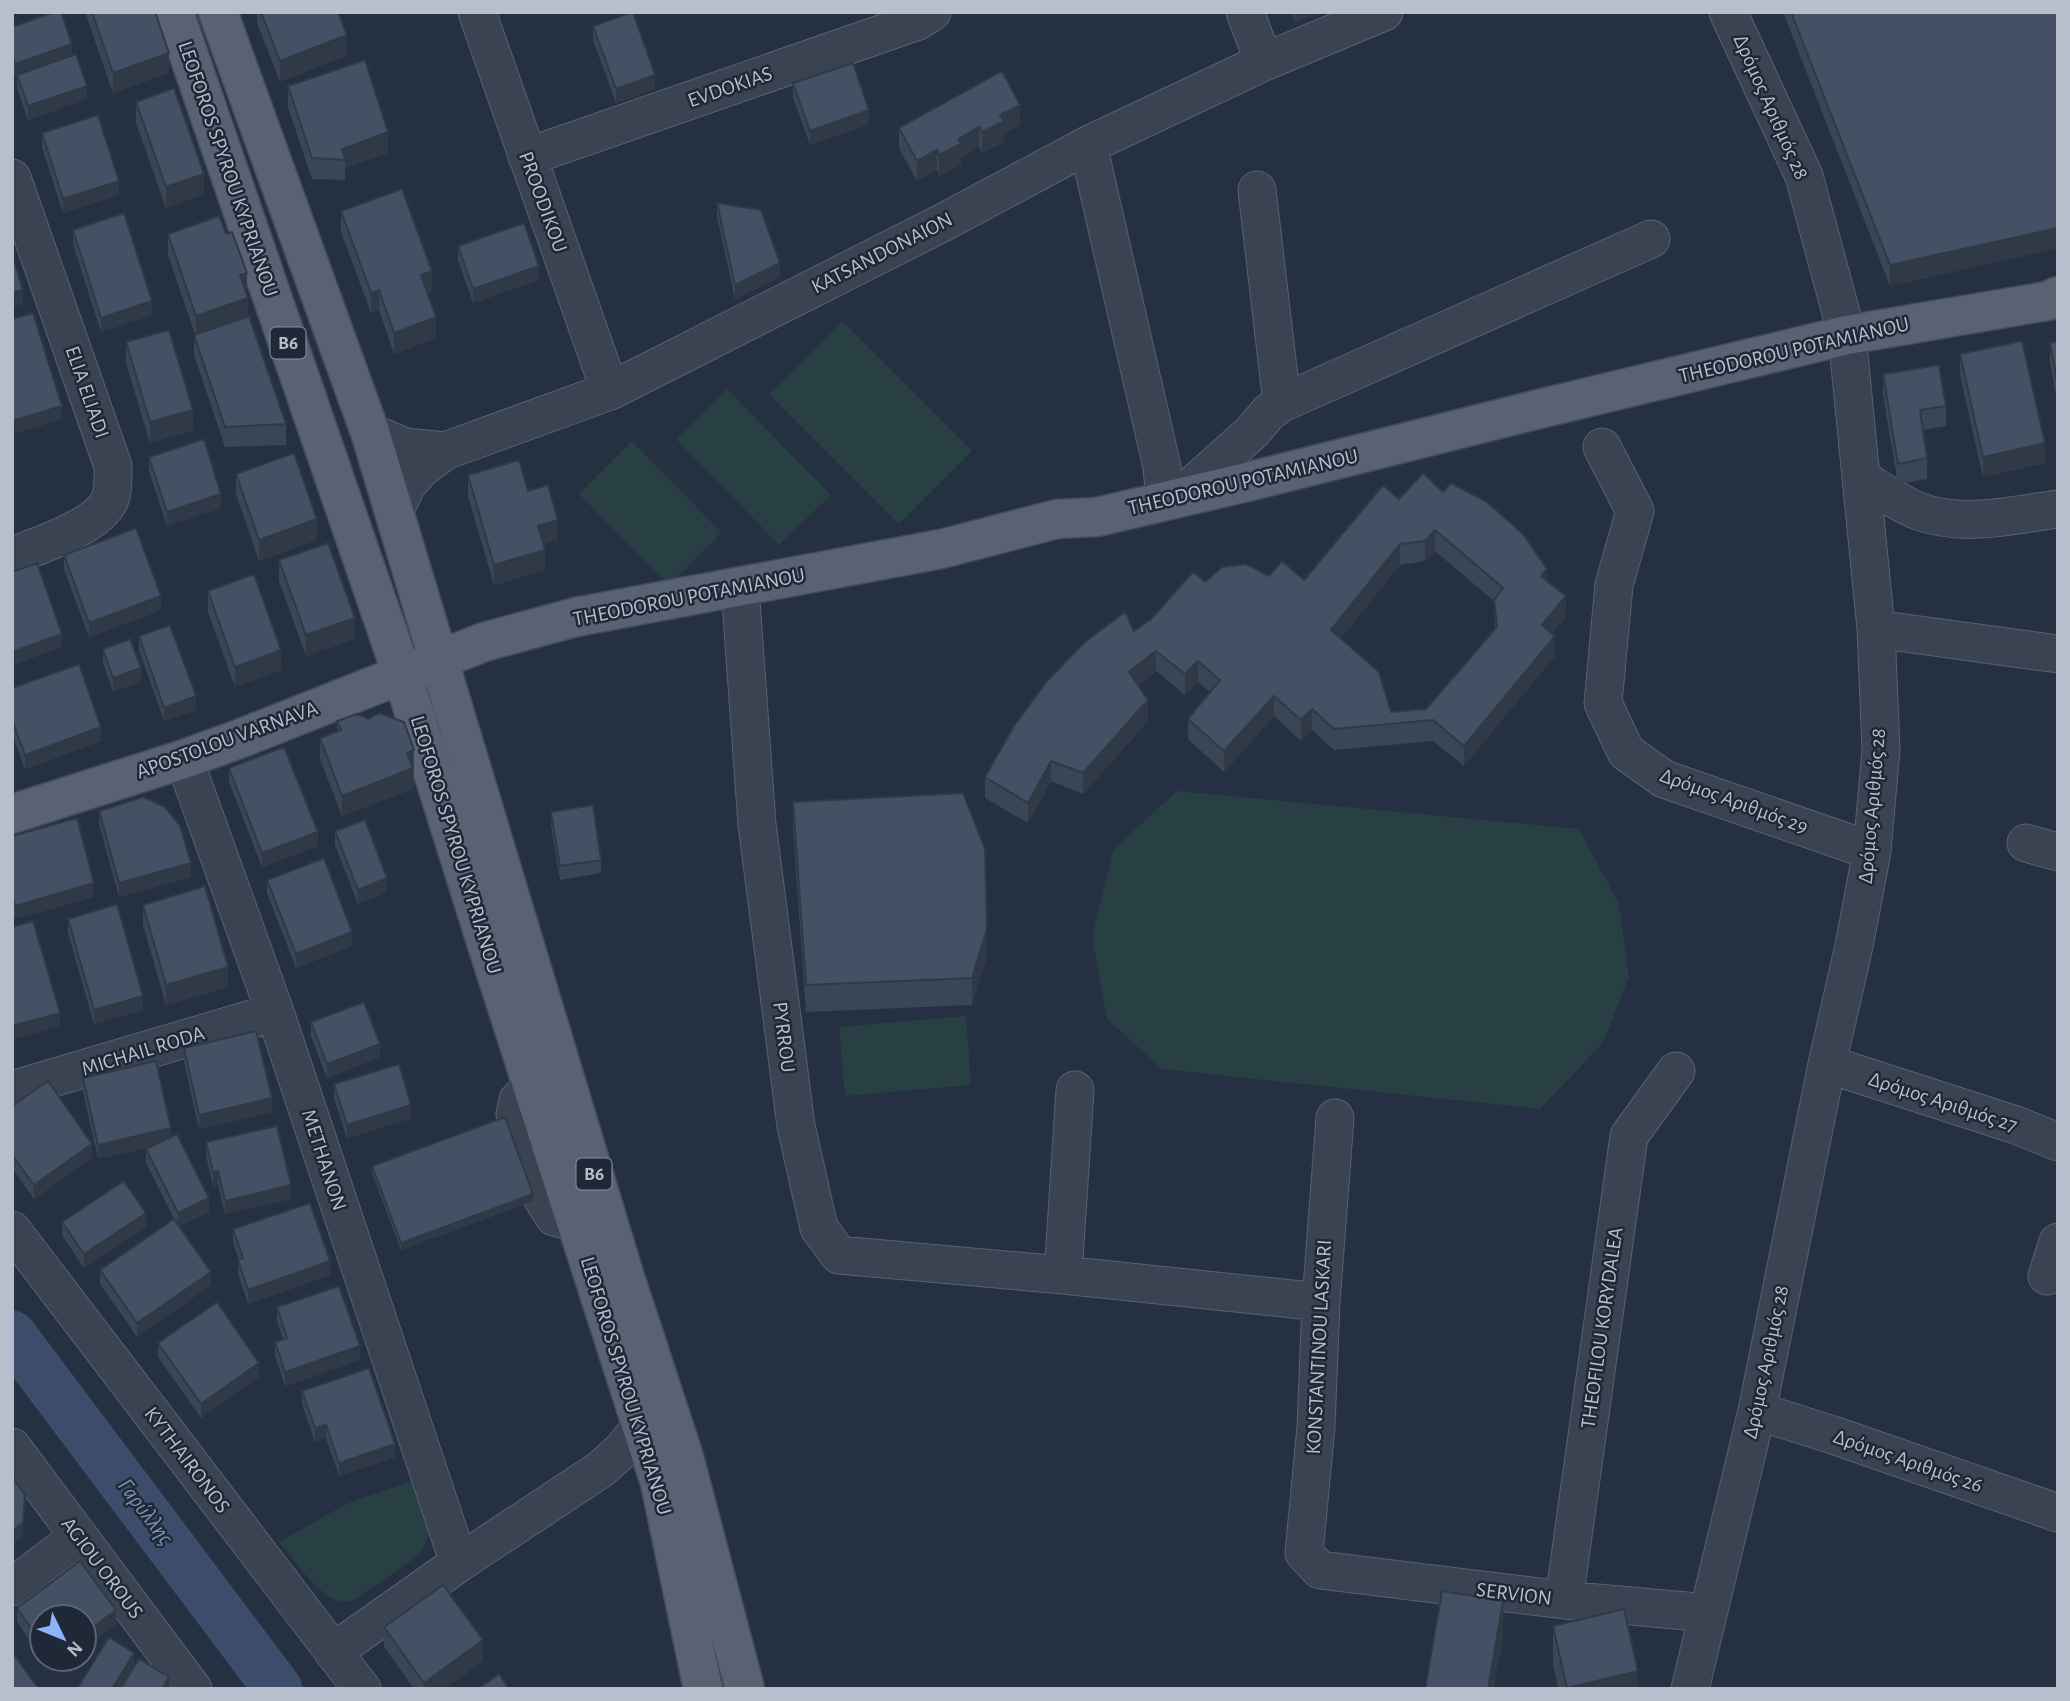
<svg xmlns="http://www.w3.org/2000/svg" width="2070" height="1701" viewBox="0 0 2070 1701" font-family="'Alegreya Sans',sans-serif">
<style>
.green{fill:#283f43}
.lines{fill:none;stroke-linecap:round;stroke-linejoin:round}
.river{stroke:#3b4d6b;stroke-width:49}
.minor-casing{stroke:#58616f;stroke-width:39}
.major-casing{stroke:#444c5b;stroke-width:41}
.minor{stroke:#3a4352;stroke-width:37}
.major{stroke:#586272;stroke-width:38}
.wall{fill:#3a4656;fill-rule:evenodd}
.shaded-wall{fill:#303946}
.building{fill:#445164;stroke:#303946;stroke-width:2;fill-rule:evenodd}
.labels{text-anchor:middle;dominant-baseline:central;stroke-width:5;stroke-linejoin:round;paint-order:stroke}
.shield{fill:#1f2837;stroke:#89919f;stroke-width:2}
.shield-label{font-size:19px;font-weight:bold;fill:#b7becc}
.street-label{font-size:21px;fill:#b7becc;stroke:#1f2837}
.water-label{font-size:23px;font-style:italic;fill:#7d93b3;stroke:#1f2837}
</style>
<rect width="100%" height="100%" fill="#253142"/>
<path class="green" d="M842 321 972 451 899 524 769 394Z
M727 389 831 495 779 545 676 439Z
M632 441 722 533 669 585 579 494Z
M1177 791 1579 829 1619 904 1629 977 1603 1043 1540 1109 1162 1069 1107 1019 1092 937 1113 850Z
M966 1016 971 1085 845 1096 839 1027Z
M412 1481 429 1530 424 1548 419 1555 356 1599C350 1601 345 1603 339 1601 319 1596 293 1559 279 1542L346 1504Z"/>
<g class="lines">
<path class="river" d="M12 1335 278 1689"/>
<g class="minor-casing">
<path id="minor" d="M477 12 610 391
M1245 12 1264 62
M1088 145 1162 467 1165 501
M527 157 918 21 932 12
M12 178 113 466C113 476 114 489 110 499 99 527 39 545 12 556
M1257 190 1282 403
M370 432 405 447 445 451 610 391 946 221 1088 145 1264 62 1384 12
M1602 447 1635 511 1614 585 1603 703 1626 752 1664 779 1872 851
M1861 478C1879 489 1898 503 1918 511 1963 528 2012 515 2058 509
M1178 498 1252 432 1269 412 1282 403 1651 239
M394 512 407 485 421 469 445 451
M740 587 757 824 796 1126 819 1228 839 1255 1063 1275 1321 1302
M1876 629 2058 654
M184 759 275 1012 459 1563
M2026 843 2058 852
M1827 1064 2016 1125 2058 1142
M532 1086 518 1100 515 1114 520 1138 534 1185 554 1217 576 1223
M12 1090 275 1012
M1335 1118 1321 1302 1316 1427 1304 1553 1320 1570 1564 1600 1708 1613
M12 1230 362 1689
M1063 1275 1075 1090
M2047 1276 2058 1242
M1757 1411 1833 1435 2058 1513
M12 1447 193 1689
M12 1587 79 1536
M1564 1600 1629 1136 1676 1071
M333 1652 459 1563 601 1469 623 1449 641 1426
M1690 1689 1757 1411 1827 1064 1854 946 1872 851 1881 750 1876 629 1847 335 1804 176 1728 12"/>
</g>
<g class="major-casing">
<path id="major" d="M174 12 402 674 488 948 660 1483 703 1689
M218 12 370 432 623 1271 684 1457 745 1689
M12 814 184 759 239 739 484 642 576 617 941 549 1057 519 1097 517 1247 482 1535 410 1847 335 2047 301 2058 296"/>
</g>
<use href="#minor" class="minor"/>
<use href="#major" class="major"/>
</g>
<path class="wall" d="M85 12H155L169 73 113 93Z
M257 12H338L347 55 280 82 257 23Z
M1291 12H1322L1295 22Z
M1783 12H2058V248L1890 286Z
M593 26 655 89 616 103 593 40Z
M12 27 72 55 87 99 28 120 17 88V78H15L12 71Z
M793 83 869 124 810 145 793 97Z
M288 86 388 153 345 168V180L312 179 288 107Z
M136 102 204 194 166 208 136 123Z
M1020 125 1004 134V142L982 153 979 147 961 158V164L939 176 937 170 917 181 899 148V128Z
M42 133 119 195 63 213 42 147Z
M717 203 780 277 735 299 717 217Z
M341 211 432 291 427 293 436 338 394 354 379 310 371 313 341 232Z
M73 230 152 315 101 332 73 244Z
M168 234 246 293 248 316 286 424V445L225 447 194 355V335L195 334 168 255Z
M458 246 539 280 473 303 458 260Z
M2058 341V407L2050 363V343Z
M126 342 193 430 150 443 126 363Z
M1960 354 2045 463 1983 477 1960 375Z
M1883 374 1946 406V426L1923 430 1927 458V479L1898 484 1883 395Z
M149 457 221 508 167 526 149 471Z
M236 474 317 540 259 561 236 494Z
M468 475 528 491 558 540 543 544 545 570 494 585 468 496Z
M1443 492 1547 581 1566 617 1552 633 1555 656 1464 766 1433 741 1334 750 1312 730 1301 741 1274 716 1224 772 1188 739V719L1210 692 1198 682 1185 695 1156 671 1138 685 1148 721 1083 794 1051 781 1028 823 985 798V777L1134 631 1205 582 1269 576 1304 580 1399 499ZM1435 551 1494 601 1495 629 1426 709 1391 712 1341 638 1400 565 1425 561Z
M64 555 161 610 89 637 64 569Z
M279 560 355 639 306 656 279 581Z
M208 591 281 670 235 687 208 612Z
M139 636 196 710 164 721 139 650Z
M103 649 141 682 113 692 103 663Z
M12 688 101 741 25 769 12 734Z
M368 719 414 771 413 789 342 816 320 759V738L337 732V721Z
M229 768 318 846 262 867 229 782Z
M793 802 987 956 972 1005 806 1012 793 829Z
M99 811 191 877 119 897 99 824Z
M551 812 601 860V873L560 880 551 826Z
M335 831 387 892 358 904 335 845Z
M12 836 94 897 15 919 12 911Z
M267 880 352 946 296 968 267 893Z
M143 905 228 987 166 1005 143 925Z
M68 919 143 1010 94 1024 68 933Z
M311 1022 380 1057 327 1078 311 1036Z
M184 1048 272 1112 199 1129 184 1062Z
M83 1078 171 1136 209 1212 179 1226 211 1285 137 1337 100 1284V1270L174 1219 146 1163V1149L150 1147 98 1159 83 1092Z
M334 1084 411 1118 347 1139 334 1098Z
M12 1106 92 1158 34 1199 12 1168Z
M206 1142 291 1199 225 1214 218 1185 213 1186 206 1156Z
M372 1166 533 1201 401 1250 372 1173Z
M62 1222 146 1227 84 1268 62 1235Z
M233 1229 330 1275 248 1304 238 1274V1260H239L233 1243Z
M277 1307 360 1360 285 1386 275 1356V1342L283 1339 277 1321Z
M158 1343 259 1377 201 1418 158 1357Z
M302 1391 395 1457 339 1476 326 1438 315 1442 302 1404Z
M17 1608 116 1624 42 1617V1657L17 1622Z
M1553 1626 1638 1689H1558L1553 1665Z
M384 1627 483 1661 444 1689H414L384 1647Z
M44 1659H69L53 1671Z"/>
<path class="shaded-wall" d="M1295 12H1322L1295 22Z
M347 35V55L280 82V61Z
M72 44V58L17 75V78H15V64Z
M169 53V73L113 93V73Z
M655 75V89L616 103V89Z
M87 86V99L28 120V106Z
M1020 105V125L1004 134V142L982 153V132L1000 115Z
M869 110V124L810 145V131Z
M979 127V147L961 158V164L939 176V155L958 139Z
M388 132V153L345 168V160L342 149Z
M937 150V170L917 181V161Z
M204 174V194L166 208V187Z
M119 181V195L63 213V199Z
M2058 228V248L1890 286V265Z
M780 263V277L735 299V285Z
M539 266V280L473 303V289Z
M432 271V291L421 296V275Z
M247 273V293L240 275Z
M23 290V304L12 307V293Z
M379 290V310L371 313V293Z
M248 298V318L196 337V316Z
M152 301V315L101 332V318Z
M436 317V338L394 354V333Z
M62 406V419L12 435V421Z
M193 410V430L150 443V422Z
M2045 443V463L1983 477V457Z
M221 494V508L167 526V512Z
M317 519V540L259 561V540Z
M558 520V540L538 546V526Z
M1435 530V551L1425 561V541Z
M1400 544V565L1331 650V630Z
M545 550V570L494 585V565Z
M1547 569V590L1541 576Z
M161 596V610L89 637V623Z
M1566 596V617L1542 645V625Z
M355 618V639L306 656V635Z
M62 634V647L12 666V652Z
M1555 636V656L1464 766V746Z
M281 650V670L235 687V667Z
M1156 651V671L1129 693V672Z
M1198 661V682L1185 695V674Z
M141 668V682L113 692V678Z
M196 696V710L164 721V708Z
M1274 696V716L1224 772V751Z
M1148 700V721L1083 794V773Z
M1312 709V730L1301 741V720Z
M101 727V741L25 769V755Z
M414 750 413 789 342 816V796L407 753Z
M1051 761V781L1028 823V803Z
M318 832V846L262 867V853Z
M191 863V877L119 897V883Z
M387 878V892L358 904V890Z
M94 883V897L15 919V906Z
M987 929V956L972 1005V978Z
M352 932V946L296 968V954Z
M228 967V987L166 1005V985Z
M143 996V1010L94 1024V1010Z
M60 1013V1026L12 1040V1026Z
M380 1044V1057L327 1078V1064Z
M272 1098V1112L199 1129V1115Z
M411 1105V1118L347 1139V1125Z
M171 1128V1142L98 1159V1145Z
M92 1144V1158L34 1199V1185Z
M218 1171V1185L213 1186V1172Z
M291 1185V1199L225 1214V1201Z
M533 1194V1201L401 1250V1243Z
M209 1198V1212L178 1227V1213Z
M146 1213V1227L84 1268V1254Z
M330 1261V1275L248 1304V1290Z
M211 1272V1285L137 1337V1323Z
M360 1346V1360L285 1386V1372Z
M259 1363V1377L201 1418V1404Z
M326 1425V1438L315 1442V1428Z
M395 1444V1457L339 1476V1463Z
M25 1495 23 1537 12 1544V1531Z
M1503 1601V1640L1494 1689H1488Z
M116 1610V1624L84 1648V1634Z
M483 1640V1661L444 1689H424V1683Z
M134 1653V1667L121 1689H112Z
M53 1659H69L53 1671Z
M1638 1671V1689H1567V1688Z
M169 1677V1689H162Z"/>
<path class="building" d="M54 12H61L72 44 15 64 12 57V27Z
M92 12H155L169 53 113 73Z
M261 12H338L347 35 280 61Z
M633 12 655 75 616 89 593 26Z
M1791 12H2058V228L1890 265Z
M76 54 87 86 28 106 17 75Z
M365 60 388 132 342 149 345 160 312 158 288 86Z
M853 63 869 110 810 131 793 83Z
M1002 71 1020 105 1000 115 1004 121 982 132 979 127 958 139 961 144 939 155 937 150 917 161 899 128Z
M174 88 204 174 166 187 136 102Z
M98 115 119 181 63 199 42 133Z
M402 189 432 271 421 275 436 317 394 333 379 290 371 293 341 211Z
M717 203 761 210 780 263 735 285Z
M124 213 152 301 101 318 73 230Z
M219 216 226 234 232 232 247 273 240 275 248 298 196 316 168 234Z
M524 223 539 266 473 289 458 246Z
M12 254 23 290 12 293Z
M33 313 62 406 12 421V319Z
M249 316 286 424 225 427 194 335Z
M169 330 193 410 150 422 126 342Z
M2022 341 2045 443 1983 457 1960 354Z
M2058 341V386L2050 343Z
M1939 365 1946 406 1920 410 1927 458 1898 464 1883 374Z
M204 439 221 494 167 512 149 457Z
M294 453 317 519 259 540 236 474Z
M519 460 528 491 548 485 558 520 538 526 545 550 494 565 468 475Z
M1423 473 1443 492 1451 483 1487 502 1523 534 1547 569 1541 576 1566 596 1542 625 1555 636 1464 746 1433 720 1334 729 1312 709 1301 720 1274 696 1224 751 1188 719 1220 680 1198 661 1185 674 1156 651 1129 672 1148 700 1083 773 1051 761 1028 803 985 777 1014 726 1047 681 1086 641 1125 612 1134 631 1151 619 1193 572 1205 582 1222 567 1246 564 1269 576 1282 561 1304 580 1383 485 1399 499ZM1435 530 1503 588 1494 600 1497 627 1426 709 1391 712 1379 672 1331 630 1400 544 1425 541Z
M136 528 161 596 89 623 64 555Z
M328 543 355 618 306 635 279 560Z
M37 563 62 634 12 652V572Z
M254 574 281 650 235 667 208 591Z
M170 625 196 696 164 708 139 636Z
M130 639 141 668 113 678 103 649Z
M79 664 101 727 25 755 12 720V688Z
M379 713 404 722 414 750 407 753 413 768 342 796 320 738 341 730 337 721 357 714 368 719Z
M284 747 318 832 262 853 229 768Z
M963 793 985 849 987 929 972 978 806 985 793 802Z
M143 797 165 807 180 826 191 863 119 883 99 811Z
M593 805 601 860 560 866 551 812Z
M77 818 94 883 15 906 12 897V836Z
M365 820 387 878 358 890 335 831Z
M324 858 352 932 296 954 267 880Z
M205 886 228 967 166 985 143 905Z
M117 904 143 996 94 1010 68 919Z
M33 921 60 1013 12 1026V927Z
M364 1002 380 1044 327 1064 311 1022Z
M256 1031 272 1098 199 1115 184 1048Z
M156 1061 171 1128 98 1145 83 1078Z
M399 1064 411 1105 347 1125 334 1084Z
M48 1081 92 1144 34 1185 12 1155V1106Z
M505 1117 533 1194 401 1243 372 1166Z
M277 1126 291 1185 225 1201 218 1171 213 1172 206 1142Z
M177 1134 209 1198 178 1213 146 1149Z
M124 1181 146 1213 84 1254 62 1222Z
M310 1203 330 1261 248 1290 238 1260 243 1258 233 1229Z
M174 1219 211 1272 137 1323 100 1270Z
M339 1286 360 1346 285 1372 275 1342 287 1338 277 1307Z
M217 1302 259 1363 201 1404 158 1343Z
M369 1368 395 1444 339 1463 326 1425 315 1428 302 1391Z
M12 1477 25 1495 23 1523 12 1531Z
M80 1561 116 1610 84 1634V1617H42V1643L17 1608Z
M443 1585 483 1640 424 1683 384 1627Z
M1442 1591 1503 1601 1488 1689H1425Z
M1624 1609 1638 1671 1567 1688 1553 1626Z
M109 1637 134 1653 112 1689H77Z
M12 1652 39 1689H12Z
M139 1659 169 1677 162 1689H120Z
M499 1674 509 1689H478Z"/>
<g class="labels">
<g class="shield">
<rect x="270.5" y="327.5" width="35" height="31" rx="5"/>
<rect x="576.5" y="1158.5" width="35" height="31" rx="5"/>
</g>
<g class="shield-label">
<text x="288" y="343">B6</text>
<text x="594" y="1174">B6</text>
</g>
<g class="street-label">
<text transform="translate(730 87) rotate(-19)">EVDOKIAS</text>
<text transform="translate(1771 107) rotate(66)">Δρόμος Αριθμός 28</text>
<text transform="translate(228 169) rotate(71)">LEOFOROS SPYROU KYPRIANOU</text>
<text transform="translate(543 202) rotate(70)">PROODIKOU</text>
<text transform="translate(882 253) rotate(-27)">KATSANDONAION</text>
<text transform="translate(1794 350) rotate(-13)">THEODOROU POTAMIANOU</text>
<text transform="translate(87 392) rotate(71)">ELIA ELIADI</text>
<text transform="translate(1243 482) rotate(-13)">THEODOROU POTAMIANOU</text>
<text transform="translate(689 597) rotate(-11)">THEODOROU POTAMIANOU</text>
<text transform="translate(227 740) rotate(-20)">APOSTOLOU VARNAVA</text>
<text transform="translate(1734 801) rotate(20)">Δρόμος Αριθμός 29</text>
<text transform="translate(1872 806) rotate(-85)">Δρόμος Αριθμός 28</text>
<text transform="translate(456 845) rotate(73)">LEOFOROS SPYROU KYPRIANOU</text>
<text transform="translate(784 1037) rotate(83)">PYRROU</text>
<text transform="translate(143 1051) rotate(-17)">MICHAIL RODA</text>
<text transform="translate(1943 1102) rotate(18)">Δρόμος Αριθμός 27</text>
<text transform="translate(324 1160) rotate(72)">METHANON</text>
<text transform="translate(1602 1328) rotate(-82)">THEOFILOU KORYDALEA</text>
<text transform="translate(1319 1347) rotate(-87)">KONSTANTINOU LASKARI</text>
<text transform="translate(1766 1362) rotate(-78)">Δρόμος Αριθμός 28</text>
<text transform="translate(626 1386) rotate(73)">LEOFOROS SPYROU KYPRIANOU</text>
<text transform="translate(187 1460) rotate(53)">KYTHAIRONOS</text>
<text transform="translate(1908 1461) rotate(19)">Δρόμος Αριθμός 26</text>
<text transform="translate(102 1568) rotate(53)">AGIOU OROUS</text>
<text transform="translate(1514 1594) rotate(7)">SERVION</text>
</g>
<g class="water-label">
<text transform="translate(145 1512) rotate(53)">Γαρύλλης</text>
</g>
</g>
<rect width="2070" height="1701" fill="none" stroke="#b7becc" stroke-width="28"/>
<g transform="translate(63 1638) rotate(133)"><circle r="33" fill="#1f2837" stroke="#5c6473" stroke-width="2"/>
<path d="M0-5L12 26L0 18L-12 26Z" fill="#8db3fb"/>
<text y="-10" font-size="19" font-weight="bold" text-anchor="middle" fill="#b7becc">N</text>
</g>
</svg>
